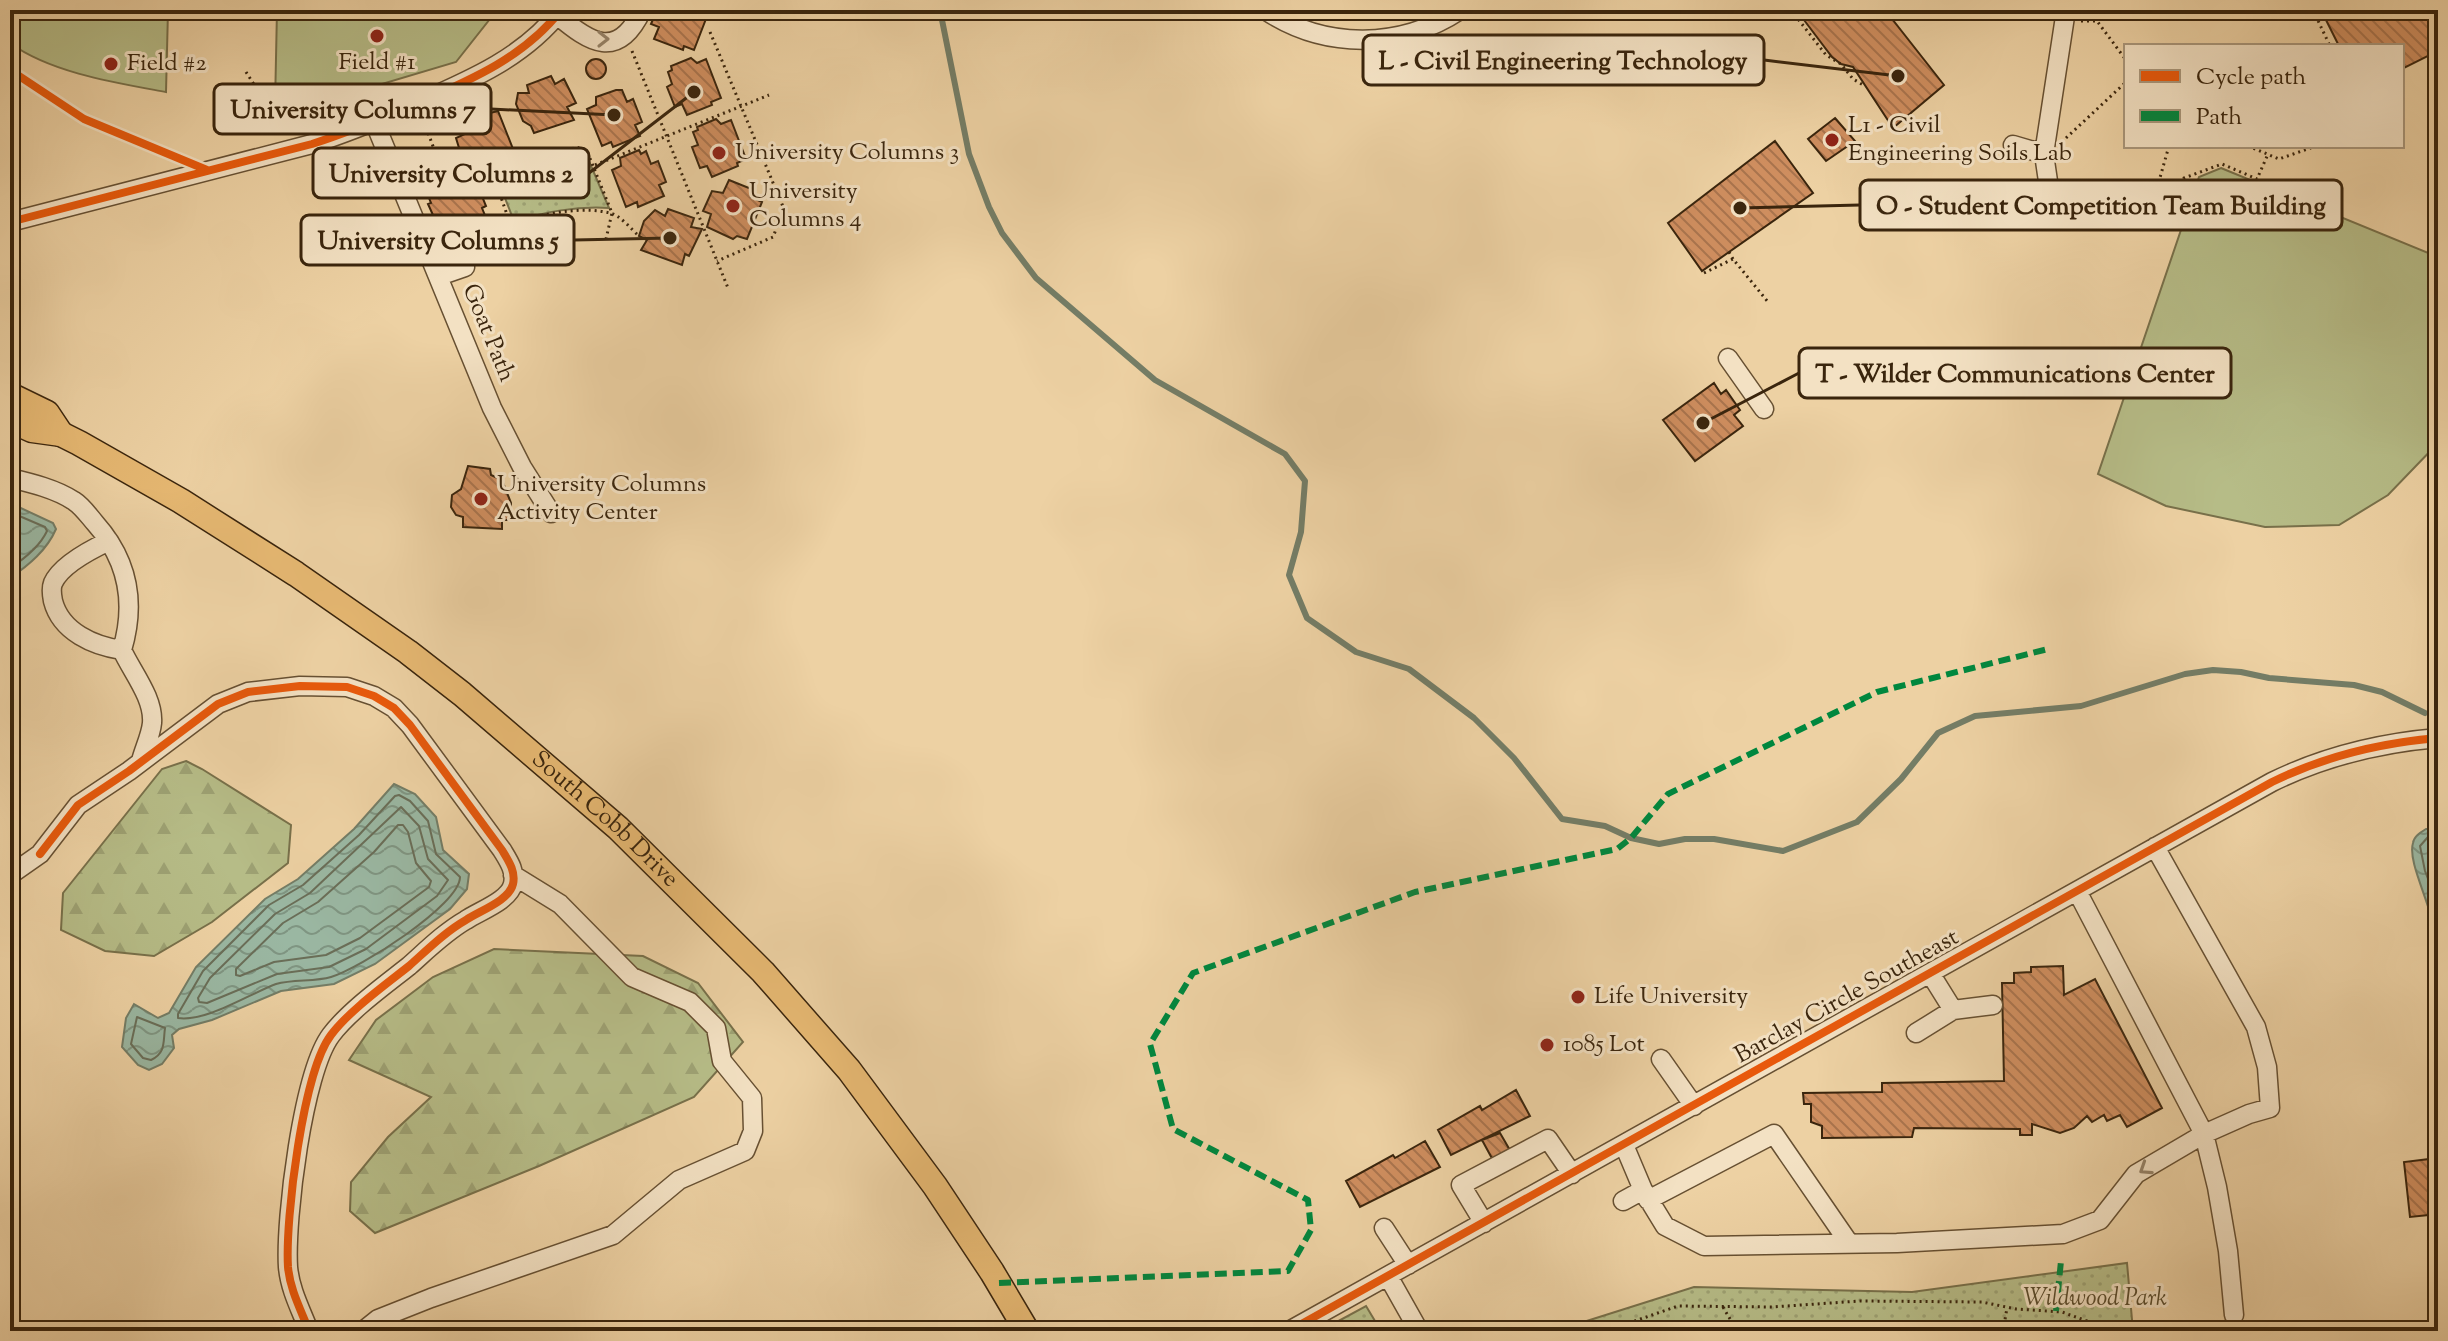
<svg xmlns="http://www.w3.org/2000/svg" width="2448" height="1341" viewBox="0 0 2448 1341" font-family="'Sorts Mill Goudy',serif">
<style>
.forest{fill:url(#forest-firs);stroke:#78704a;stroke-width:2}
.park{fill:url(#park-dots);stroke:#78704a;stroke-width:2}
.garden{fill:#b6bc87;stroke:#78704a;stroke-width:2}
.water{fill:url(#water-waves);stroke:#747d66;stroke-width:2}
.lines{fill:none;stroke-linecap:round;stroke-linejoin:round}
.shore{stroke:#6a6e58;stroke-width:2}
.stream{stroke:#747d66;stroke-width:6}
.building{fill:url(#building-back-hatch);stroke:#3a250d;stroke-width:2}
.minor-casing{stroke:#675032;stroke-width:21}
.major-casing{stroke:#3a250d;stroke-width:27}
.path{stroke:#3a250d;stroke-width:3;stroke-dasharray:2 4;stroke-linecap:butt}
.minor{stroke:#f3e1c3;stroke-width:18}
.major{stroke:#e6b872;stroke-width:24}
.quiet{stroke:#00873e;stroke-width:6;stroke-dasharray:12 6;stroke-linecap:butt}
.cycleway-casing{stroke:#f3e1c3;stroke-width:13}
.cycleway{stroke:#e8590c;stroke-width:8}
.oneway{stroke:#968368}
.poi-dot{fill:#8f2418;stroke:#f3e1c3;stroke-width:3}
.labels{text-anchor:middle;dominant-baseline:central;stroke-width:6;stroke-linejoin:round;paint-order:stroke}
.poi-label{font-size:24px;fill:#3a250d;stroke:#f3e1c3;text-anchor:start}
.street-label{font-size:24px;fill:#3a250d;stroke:#f3e1c3}
.park-label{font-size:24px;font-style:italic;fill:#594b2c;stroke:#f3e1c3}
.leader{fill:none;stroke:#3a250d;stroke-width:3}
.callout-dot{fill:#3a250d;stroke:#f3e1c3;stroke-width:3}
.callout{fill:#f3e1c3;stroke:#3a250d;stroke-width:3}
.callout-label{font-size:26px;text-anchor:middle;font-weight:bold;fill:#3a250d}
</style>
<defs>
<pattern id="forest-firs" width="22" height="20" patternUnits="userSpaceOnUse" patternTransform="scale(2)"><rect width="22" height="20" fill="#b6bc87"/><path d="M5 1l3.5 6h-7zM16 11l3.5 6h-7z" fill="#9da173"/></pattern>
<pattern id="park-dots" width="8" height="8" patternUnits="userSpaceOnUse" patternTransform="scale(2)"><rect width="8" height="8" fill="#b6bc87"/><path d="M2 2h.1M6 6h.1" fill="none" stroke="#9da173" stroke-width="1.8" stroke-linecap="round"/></pattern>
<pattern id="water-waves" width="16" height="10" patternUnits="userSpaceOnUse" patternTransform="scale(2)"><rect width="16" height="10" fill="#9ab7a2"/><path d="M0 5q4-4 8 0t8 0" fill="none" stroke="#7f9582"/></pattern>
<pattern id="building-back-hatch" width="6" height="6" patternUnits="userSpaceOnUse" patternTransform="scale(2)"><rect width="6" height="6" fill="#cf8e5f"/><path d="M-1 5l2 2M0 0l6 6M5-1l2 2" fill="none" stroke="#a9744d"/></pattern>
</defs>
<rect width="100%" height="100%" fill="#edd1a3"/>
<filter id="stains"><feTurbulence type="fractalNoise" baseFrequency=".0025" numOctaves="4"/><feColorMatrix values="0 0 0 0 .2 0 0 0 0 .09 0 0 0 0 .02 0 0 0 .5 -.17"/></filter>
<radialGradient id="worn" r=".72"><stop offset=".6" stop-color="#630" stop-opacity="0"/><stop offset="1" stop-color="#630" stop-opacity=".3"/></radialGradient>
<path class="forest" d="M186 761 202 769 291 825 288 863 212 922 154 956 105 951 61 930 63 893 162 769Z
M494 949 643 956 698 983 743 1042 694 1097 539 1166 375 1233 350 1211 351 1182 388 1137 431 1097 349 1060 376 1020 433 977Z"/>
<path class="park" d="M579 151 586 154 609 208C575 206 546 212 514 221L501 188 504 182Z
M2127 1263 2133 1331H1555L1694 1287 1912 1292Z
M1366 1306 1381 1331H1320Z"/>
<path class="garden" d="M10 10H168L166 92C117 83 51 73 10 43Z
M277 10H497L456 62 345 95 275 106Z
M2221 168 2438 257V443L2388 495 2339 525 2265 527 2166 506 2098 474 2199 177Z"/>
<path class="water" d="M10 503 53 523 56 529C47 550 29 565 10 578Z
M394 784 415 794 436 817 443 850 469 874 467 889 450 909 375 964 334 984 281 991 212 1020 179 1029 172 1035 174 1048 162 1064 149 1070 138 1065 122 1047 126 1018 134 1004 158 1018 169 1013 196 967 265 899 298 879 354 829Z
M2426 829H2438V935L2434 931C2432 906 2407 862 2413 843 2414 836 2421 832 2426 829Z"/>
<g class="lines">
<path class="shore" d="M10 512 45 527 47 531C40 546 24 559 10 568
M399 795 410 801 428 821 436 854 460 877C460 905 359 969 331 977 314 982 294 979 276 984 249 994 207 1022 178 1018V1014L203 971 269 905 303 885 359 835 395 796Z
M401 807 419 826 428 859 448 880 437 896 366 949 329 967 277 974 207 1003 199 1002 198 998 210 978 275 914 310 893Z
M398 825H403L408 832 416 863 431 881 429 887 360 938 326 955 274 962 240 976 236 975V969L283 923 318 902 374 852Z
M2438 836 2428 837 2420 846 2425 871 2438 905
M137 1017 165 1028C163 1042 166 1053 151 1060L143 1058 131 1044Z"/>
<path class="stream" d="M940 10 969 154 989 207 1002 233 1036 278 1155 380 1285 454 1305 481 1301 532 1289 575 1307 618 1356 652 1409 669 1474 718 1514 758 1562 819 1605 826 1631 838 1659 844 1685 839H1714L1783 851 1857 822 1901 779 1938 733 1975 716 2081 706 2185 674 2213 670 2241 672 2269 678 2354 685 2382 692 2425 713"/>
</g>
<path class="building" d="M657 10 709 11 694 50 684 46 683 50 654 39 659 27 651 24Z
M1807 10H1885L1944 85 1893 128 1853 67 1841 64 1832 57 1804 20 1810 15Z
M2321 10H2438V51L2402 69V46H2339Z
M691 58 697 63 706 59 721 98 711 102 712 105 687 115 682 104 675 107 667 87 672 84 668 72 672 70 671 66Z
M586 69a10 10 0 1 1 20 0a10 10 0 1 1-20 0Z
M551 76 555 84 564 79 576 103 567 107 574 120 534 133 531 126 523 121 516 104 518 93H529L527 85Z
M616 90H622L627 102 633 99 642 122 635 125 640 136 613 147 611 142 602 146 587 109 596 105V97Z
M481 110 486 114 498 111 513 149 503 154 505 159 477 169 473 157 463 161 456 138 465 134 462 118Z
M1835 118 1855 141 1826 161 1808 139Z
M716 119 721 124 731 120 746 159 737 163 738 166 712 177 707 166 700 168 692 147 698 145 693 132 698 130 697 127Z
M1775 141 1813 193 1702 271 1668 223Z
M639 150 641 154 646 151 651 164 658 161 666 182 659 185 664 196 638 207 637 202 626 207 612 170 621 166 620 158Z
M460 177 463 184 475 179 486 206 482 208 486 218 447 233 443 224H437L428 204 431 203 429 198 441 193 438 186Z
M729 180 754 190 751 197 762 202 747 239 737 236 733 239 707 227 711 214 703 211 712 191 723 193Z
M668 209 694 218 691 227 702 229 689 256 685 254 682 265 641 250 647 240 639 236 644 221 655 210 665 216Z
M1714 383 1721 394 1726 390 1740 410 1734 415 1743 426 1695 461 1663 420Z
M468 466 490 469 491 475 502 480 511 503 510 520H502V529L463 527V517L456 515 451 507 452 495 461 489Z
M2063 966 2064 995 2095 979 2162 1108 2127 1127 2120 1115 2107 1121 2104 1115 2092 1122 2087 1116 2074 1128 2060 1133 2032 1124V1135H2020V1129L1914 1128 1912 1137 1822 1138V1126L1811 1122V1104H1804L1803 1093 1882 1092V1083L2004 1081 2002 983H2014V973L2031 972V967Z
M1516 1090 1530 1116 1451 1155 1438 1130 1480 1106 1482 1110Z
M1500 1133 1511 1152 1494 1162 1482 1140Z
M2435 1135H2438V1214L2410 1217 2404 1162 2437 1158Z
M1425 1141 1440 1167 1360 1207 1346 1181 1393 1155 1395 1158Z"/>
<g class="lines">
<g class="minor-casing">
<path id="minor" d="M1265 10C1325 50 1401 49 1460 10
M557 15C590 43 618 61 642 10
M374 121 492 408 522 467 551 513
M2013 145 2044 154
M2049 188 2044 154 2066 10
M10 222 312 144C346 133 378 120 411 106 466 82 523 59 561 10
M439 276 465 267
M1728 358 1764 409
M10 478C31 483 56 489 74 501 82 506 89 516 95 523 128 560 136 603 122 650
M109 541C92 549 61 565 53 583 51 588 52 596 53 601 61 632 94 646 122 650 132 672 154 698 152 723 151 735 144 749 141 761
M10 875 40 854 78 805 129 771 218 704 248 692 300 686 347 687 374 696 394 708 410 725 502 850C508 860 516 871 513 884 509 901 479 911 466 920 445 932 427 950 409 966 385 985 349 1011 331 1035 303 1072 285 1219 288 1267 290 1290 301 1310 309 1331
M2077 891 2204 1134 2217 1187 2228 1251 2234 1315
M1953 1010 1993 1005
M1916 1033 1953 1010 1930 973
M1661 1059 1694 1106
M1624 1145 1643 1190 1665 1226 1704 1246 1897 1243 2063 1234 2100 1220 2136 1174 2204 1134 2249 1114 2270 1108 2267 1067 2256 1027 2155 847
M1648 1200 1774 1134 1849 1243
M1623 1201 1643 1190
M1484 1223 1461 1185 1548 1139 1572 1174
M1384 1228 1408 1265
M1388 1276 1419 1331
M363 1331 378 1319 431 1298 613 1235 679 1180 745 1151 753 1131 752 1098 722 1061 716 1028 690 1002 632 977 560 904 513 875
M1289 1331 2272 782C2325 756 2379 743 2438 738"/>
</g>
<g class="major-casing">
<g id="major">
<path d="M10 395 47 413 61 434"/>
<path id="s1" d="M10 420 32 430 61 434 79 443 181 501 296 574 408 652 462 694 618 828 763 972 849 1070 935 1186 992 1272 1027 1331"/>
</g>
</g>
<path class="path" d="M1791 10 1826 55 1841 64 1853 79 1865 86
M2031 10 2046 16
M2313 10 2330 46
M1774 13 1779 10
M2081 21H2097L2126 60
M710 32 784 209 773 237 717 261
M632 51 728 288
M246 72 273 114 370 101
M424 122 446 181 467 172 496 183
M2066 138 2126 82
M2169 146 2151 209 2171 216 2184 178 2222 164 2257 179 2268 154
M2248 146 2279 159 2316 146
M595 165 769 95
M518 246 496 183 576 147 587 151 612 213 606 239
M444 247C491 231 560 201 610 213 620 215 631 229 639 236
M1729 252 1733 259
M1704 273 1733 259 1768 302
M1723 1307 1737 1331
M1606 1331 1678 1306 1772 1307 1860 1301 1982 1302 2016 1309 2062 1312 2087 1321 2097 1331
M2003 1331 2007 1308"/>
<use href="#minor" class="minor"/>
<use href="#major" class="major"/>
<path class="quiet" d="M999 1283 1288 1271 1311 1230 1308 1200 1173 1129 1150 1044 1193 973 1415 892 1617 849 1631 838 1668 794 1877 692 2048 649
M2056 1311 2061 1261"/>
<g class="cycleway-casing">
<path id="cycleway" d="M10 70 84 119 207 170
M10 222 312 144C346 133 378 120 411 106 466 82 523 59 561 10
M40 854 78 805 129 771 218 704 248 692 300 686 347 687 374 696 394 708 410 725 502 850C508 860 516 871 513 884 509 901 479 911 466 920 445 932 427 950 409 966 385 985 349 1011 331 1035 303 1072 285 1219 288 1267 290 1290 301 1310 309 1331
M1289 1331 2272 782C2325 756 2379 743 2438 738"/>
</g>
<use href="#cycleway" class="cycleway"/>
</g>
<defs><path id="oneway-chevron" d="M-2-3.5L2.5 0L-2 3.5" fill="none" stroke-width="1.6" stroke-linecap="round" stroke-linejoin="round" transform="scale(2)"/></defs>
<g class="oneway">
<use href="#oneway-chevron" transform="translate(603 39)"/>
<use href="#oneway-chevron" transform="translate(2145 1169) rotate(147)"/>
</g>
<g class="poi-dot">
<circle cx="377" cy="36" r="8"/>
<circle cx="111" cy="64" r="8"/>
<circle cx="1832" cy="140" r="8"/>
<circle cx="719" cy="153" r="8"/>
<circle cx="733" cy="206" r="8"/>
<circle cx="481" cy="499" r="8"/>
<circle cx="1578" cy="997" r="8"/>
<circle cx="1547" cy="1045" r="8"/>
</g>
<g class="labels">
<g class="poi-label">
<text x="377" y="63" text-anchor="middle">Field #1</text>
<text x="127" y="64">Field #2</text>
<text x="1848" y="126">L1 - Civil<tspan x="1848" dy="28">Engineering Soils Lab</tspan></text>
<text x="735" y="153">University Columns 3</text>
<text x="749" y="192">University<tspan x="749" dy="28">Columns 4</tspan></text>
<text x="497" y="485">University Columns<tspan x="497" dy="28">Activity Center</tspan></text>
<text x="1594" y="997">Life University</text>
<text x="1563" y="1045">1085 Lot</text>
</g>
<g class="street-label">
<text transform="translate(488 333) rotate(68)">Goat Path</text>
<text stroke="none"><textPath href="#s1" startOffset="722">South Cobb Drive</textPath></text>
<text transform="translate(1847 997) rotate(-29)">Barclay Circle Southeast</text>
</g>
<g class="park-label">
<text x="2095" y="1299">Wildwood Park</text>
</g>
</g>
<path class="leader" d="M1898 76L1764 60M614 115L491 109M694 92L589 173M1740 208L1860 205M670 238L574 240M1703 423L1799 373"/>
<g class="callout-dot">
<circle cx="1898" cy="76" r="8"/>
<circle cx="614" cy="115" r="8"/>
<circle cx="694" cy="92" r="8"/>
<circle cx="1740" cy="208" r="8"/>
<circle cx="670" cy="238" r="8"/>
<circle cx="1703" cy="423" r="8"/>
</g>
<g class="callout">
<rect x="1363" y="35" width="401" height="50" rx="8"/>
<rect x="214" y="84" width="277" height="50" rx="8"/>
<rect x="313" y="148" width="276" height="50" rx="8"/>
<rect x="1860" y="180" width="482" height="50" rx="8"/>
<rect x="301" y="215" width="273" height="50" rx="8"/>
<rect x="1799" y="348" width="432" height="50" rx="8"/>
</g>
<g class="callout-label">
<text x="1563" y="69">L - Civil Engineering Technology</text>
<text x="353" y="118">University Columns 7</text>
<text x="451" y="182">University Columns 2</text>
<text x="2101" y="214">O - Student Competition Team Building</text>
<text x="438" y="249">University Columns 5</text>
<text x="2015" y="382">T - Wilder Communications Center</text>
</g>
<rect width="2448" height="1341" fill="none" stroke="#edd1a3" stroke-width="40"/>
<rect x="12" y="12" width="2424" height="1317" fill="none" stroke="#3a250d" stroke-width="4"/>
<rect x="20" y="20" width="2408" height="1301" fill="none" stroke="#3a250d" stroke-width="2"/>
<rect x="2124" y="44" width="280" height="104" fill="#f3e1c3" stroke="#a9967a" stroke-width="2"/>
<rect x="2140" y="70" width="40" height="12" fill="#e8590c" stroke="#a9967a" stroke-width="2"/>
<text x="2196" y="84" font-size="24" fill="#3a250d">Cycle path</text>
<rect x="2140" y="110" width="40" height="12" fill="#00873e" stroke="#a9967a" stroke-width="2"/>
<text x="2196" y="124" font-size="24" fill="#3a250d">Path</text>
<rect width="100%" height="100%" filter="url(#stains)"/>
<rect width="100%" height="100%" fill="url(#worn)"/>
</svg>
